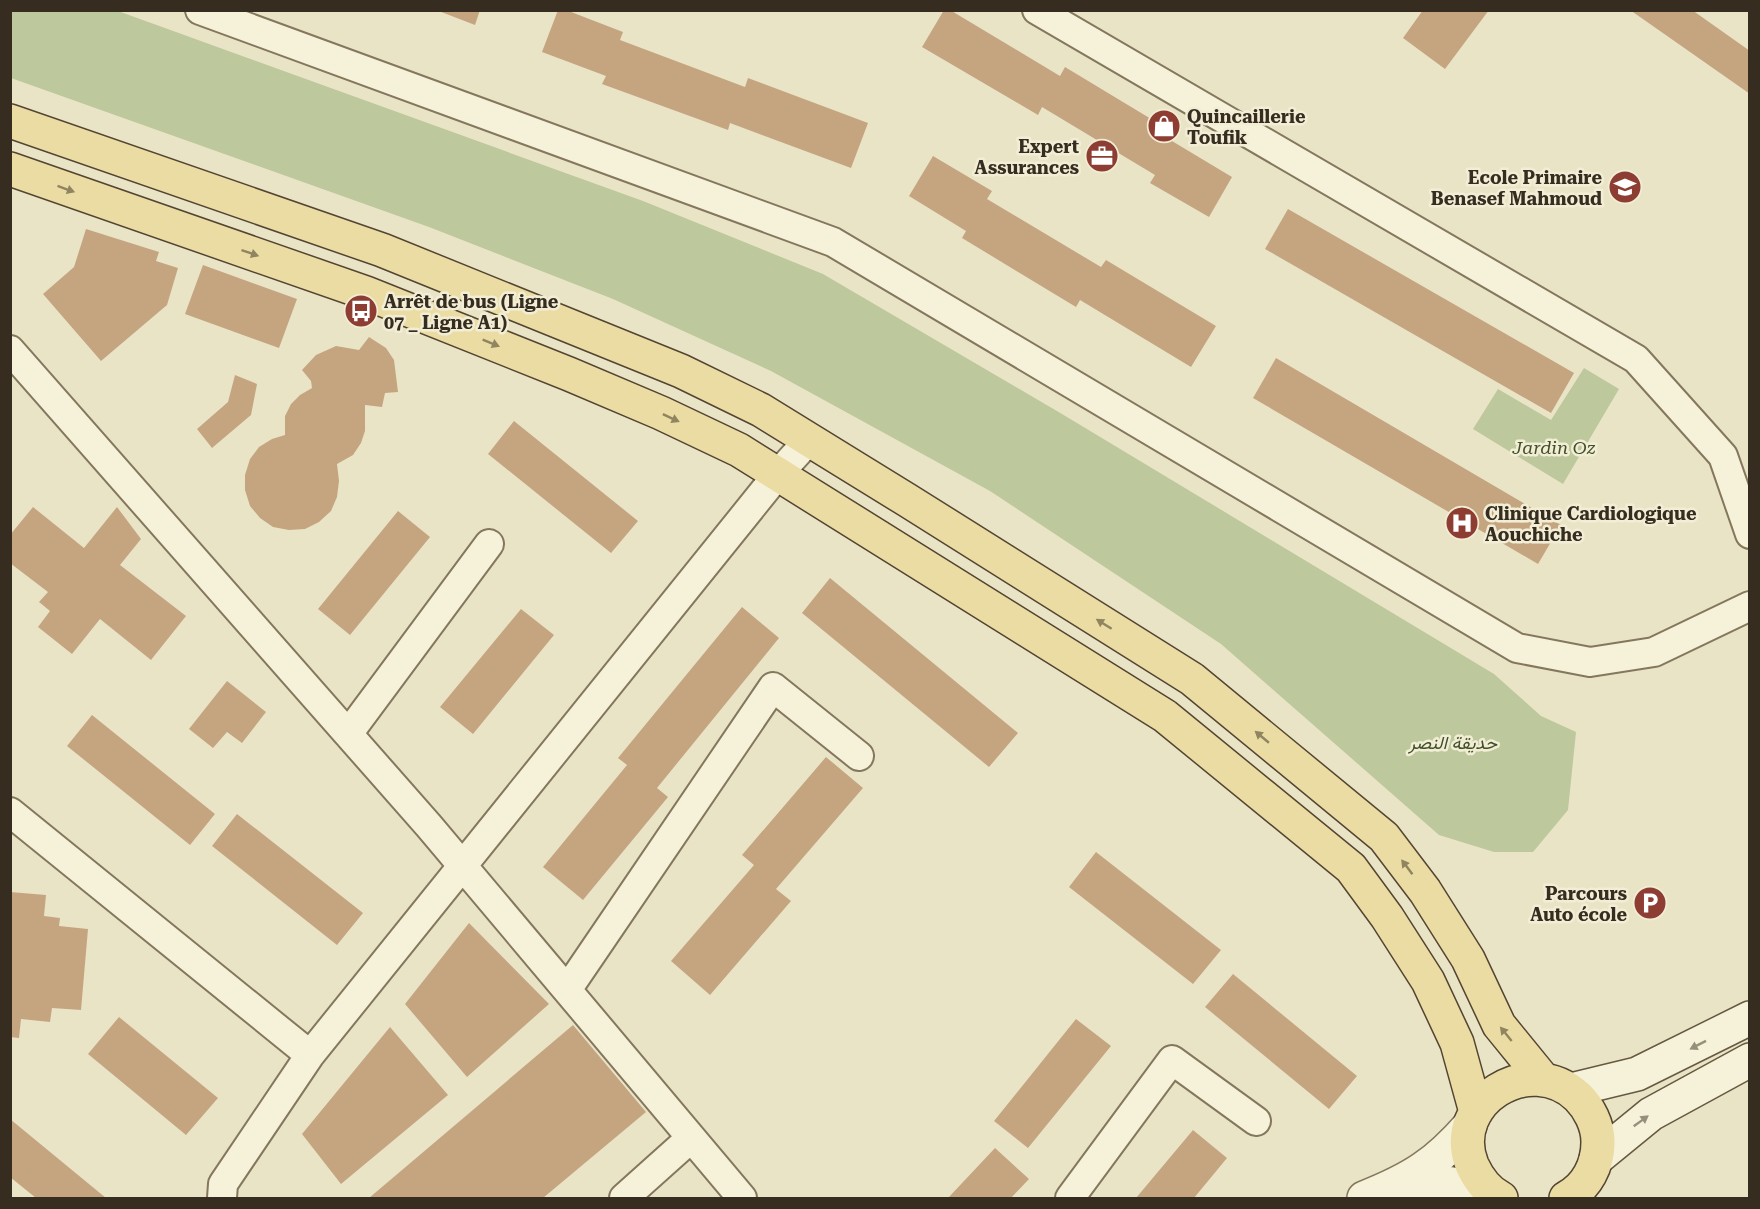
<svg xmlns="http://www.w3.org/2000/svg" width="1760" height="1209" viewBox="0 0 1760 1209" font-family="'Roboto Serif',Vazirmatn,serif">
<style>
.green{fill:#bdc89c}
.building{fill:#c5a580}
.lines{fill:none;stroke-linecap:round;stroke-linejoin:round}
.minor-casing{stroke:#84775e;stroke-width:32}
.tertiary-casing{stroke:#84775e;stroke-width:36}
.secondary-casing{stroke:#665841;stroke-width:36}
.primary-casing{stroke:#534532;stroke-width:36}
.minor{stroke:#f6f1d9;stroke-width:28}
.tertiary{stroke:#f6f1d9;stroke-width:33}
.secondary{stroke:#f6f1d9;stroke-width:33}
.primary{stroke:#eadca2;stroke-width:33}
.oneway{fill:#908461}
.oneway2{fill:#968f7c}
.labels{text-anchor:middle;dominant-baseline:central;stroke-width:5;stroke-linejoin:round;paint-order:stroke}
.poi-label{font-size:18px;font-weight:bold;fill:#362d20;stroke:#f2eed6;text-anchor:start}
.park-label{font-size:18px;font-style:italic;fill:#425029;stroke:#f2eed6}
</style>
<rect width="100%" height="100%" fill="#eae4c7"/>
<path class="green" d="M11 10 118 11 643 201 823 274 1062 414 1494 674 1541 716 1576 732 1568 810 1533 852H1494L1439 835 1221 644 990 491 771 371 613 299 429 227 11 78Z
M1584 368 1619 389 1563 484 1473 429 1498 389 1551 420Z"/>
<path class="building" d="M436 10H480L475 25Z
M558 10H566L623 32 620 40 745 87 748 78 868 123 851 168 730 123 728 130 602 84 606 76 542 52Z
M944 10H950L1060 76 1065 67 1176 134 1172 141 1232 177 1209 217 1150 183 1155 175 1042 107 1038 115 922 47Z
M1423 10H1489L1445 69 1403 38Z
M1630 10H1692L1750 51V94Z
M933 156 992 191 987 199 1101 267 1106 260 1216 326 1191 367 1080 300 1076 307 962 238 966 231 909 196Z
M1288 209 1574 373 1551 413 1265 249Z
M86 229 159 252 156 261 178 268 167 305 101 361 43 294 74 267Z
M203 265 297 299 279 348 185 314Z
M369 337 386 348 394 360 398 392 385 393 382 407 365 405V431L361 443 353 455 337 464 339 481 337 497 331 511 319 522 305 529 289 530 273 527 260 518 250 506 245 490V475L250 459 259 447 272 439 285 435V416L291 404 300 395 312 388 311 381 302 370 316 355 336 346 359 350Z
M1276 358 1561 525 1538 564 1253 398Z
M235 375 257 384 251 415 212 448 197 429 228 402Z
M514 421 638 521 611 553 488 454Z
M33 507 84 548 117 507 141 539 120 565 186 616 151 660 100 619 72 654 38 627 50 611 39 602 48 592 10 563V535Z
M398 511 430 537 350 635 318 609Z
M830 578 1018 733 989 767 802 613Z
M742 607 779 638 657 788 668 797 583 900 543 867 627 765 618 758Z
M521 609 554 635 473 734 440 707Z
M227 681 266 712 242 743 227 732 213 748 189 729Z
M92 715 215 814 190 845 67 746Z
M826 757 863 788 776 889 791 901 710 995 671 961 754 865 742 855Z
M237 814 363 913 337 945 212 846Z
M1096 852 1221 950 1193 984 1069 887Z
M10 892 46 895 44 916 60 918 59 926 88 929 81 1010 52 1008 50 1022 21 1019 19 1038 10 1037Z
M469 923 549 1004 467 1077 405 1004Z
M1233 974 1357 1076 1329 1109 1205 1007Z
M119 1017 218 1098 186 1135 88 1054Z
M1076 1019 1111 1046 1028 1148 994 1121Z
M573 1025 646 1112 543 1198H369Z
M390 1027 448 1095 341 1184 302 1134Z
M10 1119 106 1198H36L10 1177Z
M1193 1130 1227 1158 1194 1198H1136Z
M995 1148 1029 1179 1011 1198H948Z"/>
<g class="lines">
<g class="minor-casing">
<path id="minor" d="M200 10 833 242 1517 648 1590 662 1654 652 1750 606
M1037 10 1636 359 1723 456 1750 534
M10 350 429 826 742 1198
M348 734 489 544
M10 812 310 1055
M567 990 773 687 859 756
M222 1198 223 1184 310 1055 778 474 809 440
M624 1198 691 1138
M1070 1198 1172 1060 1256 1121"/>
</g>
<g class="tertiary-casing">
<path id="tertiary" d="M1399 1185 1443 1183 1486 1188
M1364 1198C1412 1179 1436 1164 1470 1125"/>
</g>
<g class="secondary-casing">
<path id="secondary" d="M1571 1090 1637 1074 1750 1018
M1596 1159 1651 1114 1750 1060"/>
</g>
<g class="primary-casing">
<path id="primary" d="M10 121 382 250 681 371 761 410 907 500 1192 679 1384 837 1425 891 1468 959 1499 1025 1543 1079
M10 169 366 293 569 374 661 413 739 450 1165 716 1351 868 1387 917 1428 981 1457 1043 1476 1112
M1501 1198C1487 1191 1479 1180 1472 1165 1447 1102 1530 1051 1578 1097 1589 1108 1598 1125 1598 1142 1598 1165 1587 1187 1566 1198"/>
</g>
<use href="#minor" class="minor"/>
<use href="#tertiary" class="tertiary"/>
<use href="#secondary" class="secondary"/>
<use href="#primary" class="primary"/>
</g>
<defs><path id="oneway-solid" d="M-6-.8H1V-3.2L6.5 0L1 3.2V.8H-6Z" transform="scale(1.5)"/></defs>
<g class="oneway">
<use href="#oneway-solid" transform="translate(66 189) rotate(20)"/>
<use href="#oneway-solid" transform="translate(250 253) rotate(19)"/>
<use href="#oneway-solid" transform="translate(491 343) rotate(22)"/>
<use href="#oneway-solid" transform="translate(671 418) rotate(25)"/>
<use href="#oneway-solid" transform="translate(1104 624) rotate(-148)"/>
<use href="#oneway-solid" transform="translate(1262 737) rotate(-140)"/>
<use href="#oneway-solid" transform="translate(1407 867) rotate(-127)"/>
<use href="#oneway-solid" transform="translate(1506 1034) rotate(-129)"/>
</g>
<g class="oneway2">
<use href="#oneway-solid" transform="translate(1698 1045) rotate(153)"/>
<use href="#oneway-solid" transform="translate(1641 1121) rotate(-36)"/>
</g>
<defs>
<g id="shop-disc" transform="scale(1.725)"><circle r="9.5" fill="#8e3d33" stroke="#f2eed6"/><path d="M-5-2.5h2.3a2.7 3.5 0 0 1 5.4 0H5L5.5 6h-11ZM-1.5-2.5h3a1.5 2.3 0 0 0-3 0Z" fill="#fff"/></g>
<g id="office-disc" transform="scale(1.725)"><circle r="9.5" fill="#8e3d33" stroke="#f2eed6"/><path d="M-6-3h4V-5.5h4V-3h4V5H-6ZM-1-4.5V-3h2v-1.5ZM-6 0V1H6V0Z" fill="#fff"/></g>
<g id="school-disc" transform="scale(1.725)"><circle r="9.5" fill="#8e3d33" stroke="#f2eed6"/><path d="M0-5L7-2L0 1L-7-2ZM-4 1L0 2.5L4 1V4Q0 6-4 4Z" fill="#fff"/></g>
<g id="bus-disc" transform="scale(1.725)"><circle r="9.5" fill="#8e3d33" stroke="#f2eed6"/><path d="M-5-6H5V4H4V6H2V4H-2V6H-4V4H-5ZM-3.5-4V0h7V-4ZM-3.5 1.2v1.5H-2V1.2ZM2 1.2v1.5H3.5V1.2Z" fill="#fff"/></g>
<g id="hospital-disc" transform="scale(1.725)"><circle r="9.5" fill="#8e3d33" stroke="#f2eed6"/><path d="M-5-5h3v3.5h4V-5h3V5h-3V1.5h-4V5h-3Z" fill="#fff"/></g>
<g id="parking-disc" transform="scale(1.725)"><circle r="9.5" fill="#8e3d33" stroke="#f2eed6"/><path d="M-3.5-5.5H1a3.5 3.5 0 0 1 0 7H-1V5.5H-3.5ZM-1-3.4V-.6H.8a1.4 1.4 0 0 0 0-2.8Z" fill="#fff"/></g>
</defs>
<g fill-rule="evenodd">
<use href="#shop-disc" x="1164" y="126"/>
<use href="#office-disc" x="1102" y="156"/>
<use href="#school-disc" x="1625" y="187"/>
<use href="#bus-disc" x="361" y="311"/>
<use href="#hospital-disc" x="1462" y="523"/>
<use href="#parking-disc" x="1650" y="903"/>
</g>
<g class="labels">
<g class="poi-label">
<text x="1187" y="116">Quincaillerie<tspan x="1187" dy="21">Toufik</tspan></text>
<text x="1079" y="146" text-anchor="end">Expert<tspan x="1079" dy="21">Assurances</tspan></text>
<text x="1602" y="177" text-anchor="end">Ecole Primaire<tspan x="1602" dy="21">Benasef Mahmoud</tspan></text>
<text x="384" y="301">Arrêt de bus (Ligne<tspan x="384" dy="21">07 _ Ligne A1)</tspan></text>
<text x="1485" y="513">Clinique Cardiologique<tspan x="1485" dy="21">Aouchiche</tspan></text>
<text x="1627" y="893" text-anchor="end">Parcours<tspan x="1627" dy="21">Auto école</tspan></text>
</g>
<g class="park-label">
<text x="1554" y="447">Jardin Oz</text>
<text x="1453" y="742">حديقة النصر</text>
</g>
</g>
<rect width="1760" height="1209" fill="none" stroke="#362d20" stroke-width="24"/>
</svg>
